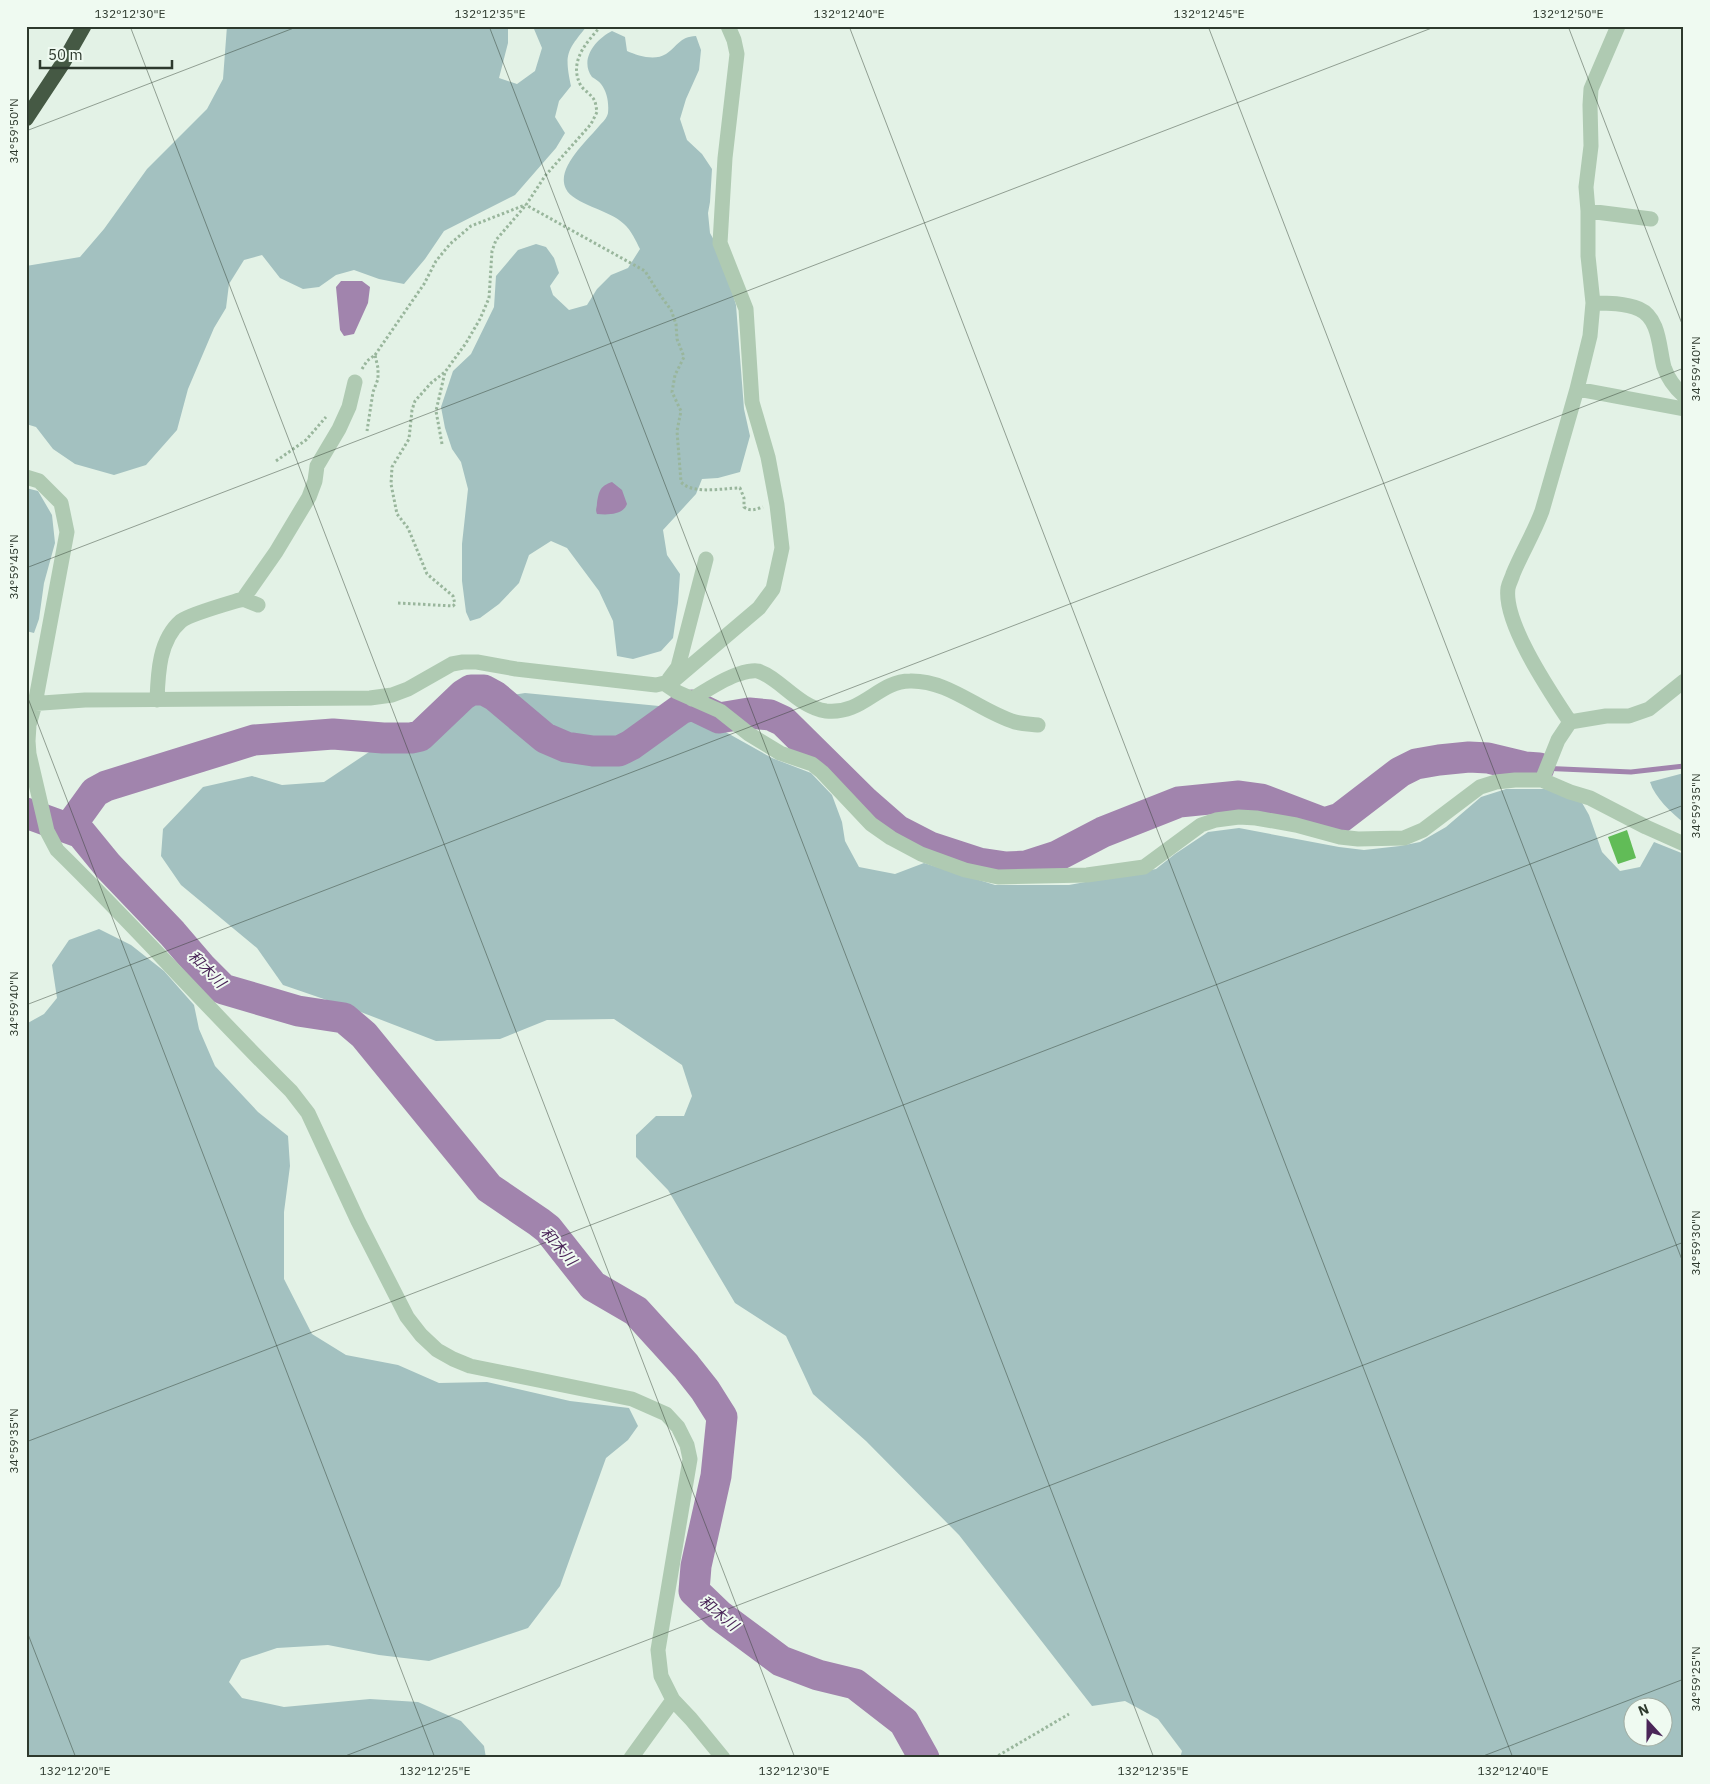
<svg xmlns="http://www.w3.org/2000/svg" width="1710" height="1784" viewBox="0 0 1710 1784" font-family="'IBM Plex Sans','Noto Sans JP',sans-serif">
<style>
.green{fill:#a3c1c0;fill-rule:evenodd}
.water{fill:#a184ad}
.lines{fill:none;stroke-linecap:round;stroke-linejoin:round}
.stream{stroke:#a184ad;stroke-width:5}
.river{stroke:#a184ad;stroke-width:31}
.building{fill:#61bc57}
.path{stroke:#99b69c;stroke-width:3;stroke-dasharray:2.5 2.5;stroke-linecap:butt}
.street{stroke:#afcab2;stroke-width:15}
.highway{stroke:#455944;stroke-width:15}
.ticks{fill:none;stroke:#2d392d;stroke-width:1;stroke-opacity:0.45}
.labels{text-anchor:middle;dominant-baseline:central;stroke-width:4;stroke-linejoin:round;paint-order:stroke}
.water-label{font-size:15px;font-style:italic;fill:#4a2558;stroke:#effaf1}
.neatline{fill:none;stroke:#2d392d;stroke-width:2}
.ticks-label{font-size:12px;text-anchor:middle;fill:#2d392d}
</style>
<rect width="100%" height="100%" fill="#e3f2e6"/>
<path class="green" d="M227 26H508V43L499 78 517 84 535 71 542 48 534 29 536 26H587C567 51 564 53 571 86L559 101 555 117 565 133 556 148 515 195 444 231 425 259 404 284 379 279 354 270 336 275 319 287 303 289 280 278 262 255 244 260 229 284 226 308 214 328 188 389 177 430 146 465 114 475 75 464 53 449 36 427 26 424V266L80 257 104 229 147 169 207 109 223 79Z
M612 31 625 37 627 51C638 56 655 61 666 54 678 46 679 37 696 36L701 50 699 70 686 99 680 119 687 140 702 154 712 169 710 202 708 213 710 233 720 251 736 305 744 409 750 436 740 472 718 478 702 479 696 494 663 530 667 555 680 574 678 603 673 638 661 651 633 659 617 656 613 621 599 591 567 548 551 541 529 555 519 583 499 604 480 618 470 621 466 612 462 581V544L468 489 461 462 452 449 445 428 441 407 453 371 471 354 494 307 496 276 518 250 536 244 546 247 554 258 559 273 550 286 553 295 569 310 587 305 597 289 611 275 628 268 640 249C636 241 631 230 624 224 610 210 573 204 566 189 555 168 588 140 600 125 603 122 607 118 608 113 609 102 607 92 601 84 599 81 595 79 592 77 579 59 596 39 612 31Z
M26 488 38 491 52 515 55 543 44 583 39 619 34 633 26 631Z
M525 693 659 706 722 730 772 758 811 773 832 795 842 822 845 841 859 867 895 874 924 863 995 885H1069L1156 869 1175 854 1208 832 1239 828 1339 847 1364 850 1400 846 1420 842 1446 827 1481 797 1506 789H1545L1581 801 1589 815 1602 852 1620 871 1640 867 1654 842 1684 854V1758H1180L1182 1751 1158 1719 1125 1701 1092 1706 959 1535 866 1441 813 1394 786 1336 735 1303 668 1190 636 1157V1135L656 1116H684L692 1096 682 1065 614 1019 547 1020 500 1039 436 1041 353 1009 283 985 257 948 181 885 161 856 163 829 203 787 252 776 282 785 324 782 375 748 471 702ZM1632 1706H1662V1736H1632Z
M1684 773V823C1671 812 1655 798 1650 782Z
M99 929 131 945 164 971 194 1005 199 1029 215 1066 258 1112 288 1136 290 1166 284 1212V1279L312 1334 346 1355 398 1365 439 1383 487 1382 570 1401 629 1408 638 1426 628 1440 606 1458 560 1586 528 1628 429 1661 379 1655 328 1645 277 1648 241 1660 229 1682 242 1698 284 1707 370 1699 418 1702 461 1721 484 1746 486 1758H26V1024L44 1014 57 998 52 965 69 940Z"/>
<path class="water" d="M341 281H362L370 287 368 303 354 334 344 336 340 330 336 287Z
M612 482 622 490 627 504C623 515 608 515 597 514 595 509 597 508 597 503 599 491 600 486 612 482Z"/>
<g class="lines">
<path class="stream" d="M1539 768 1631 772 1684 766"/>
<path class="river" d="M26 813 81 833 108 866 172 933 202 968 223 989 298 1011 344 1018 364 1035 489 1188 539 1222 548 1229 593 1286 636 1311 686 1366 705 1390 722 1417 716 1476 696 1566 694 1591 719 1615 781 1661 818 1675 855 1684 904 1722 924 1758
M69 828 95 792 106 786 254 740 333 734 383 738H411L420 736 463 695 471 690H484L495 696 545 738 566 747 593 751H619L631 745 681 709 692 705 719 718 749 713 770 715 783 721 865 802 897 830 930 847 979 863 1006 867 1026 866 1057 856 1103 832 1179 802 1239 796 1261 799 1324 823 1340 818 1400 772 1416 764 1439 760 1469 757 1488 758 1525 767 1539 768"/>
</g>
<path class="building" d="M1627 830 1636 858 1618 864 1608 837Z"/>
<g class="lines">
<path class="path" d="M601 26C586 43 568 62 581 86 584 90 589 93 592 97 596 101 596 107 597 112L591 124 545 176 526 205 645 271 658 292 671 310 676 324 677 339 684 357 675 375 672 392 681 411 677 431 681 482C693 495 723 488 740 488L744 498V507C751 512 756 509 763 507
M375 355 424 284 436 261 450 244 471 226 525 205
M362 369 367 361 375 355 378 368V379L373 392 367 431
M442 444 436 411 445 372 466 343 480 319 489 298 492 251 496 240 526 205
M276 461 306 440 326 417
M398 603 453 606 455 604 453 596 427 574 408 528 397 514 391 484 392 467 409 439 412 410 415 401 431 383 445 372
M994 1758 1069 1714"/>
<path class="street" d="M1588 211 1651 219
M1593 303C1608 303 1625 303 1639 309 1660 318 1659 349 1664 367 1668 379 1675 388 1684 396
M1577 389 1684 409
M26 477 39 481 61 503 67 532 35 704 29 725 28 741 29 754 47 831 57 850C137 928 211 1012 291 1091L308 1113 358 1221 407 1317 421 1335 437 1350 453 1359 470 1366 632 1399 666 1414 678 1427 687 1445 690 1459 658 1650 661 1676 673 1700 691 1719 723 1758
M243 599 276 552 309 497 315 481 317 466 339 429 349 407 355 382
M669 679 678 667 706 559
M665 684 677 692 720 711 749 734 780 753 812 764 822 772 871 824 891 838 921 854 965 870 998 877 1087 875 1144 867 1201 825 1216 820 1239 817 1256 818 1296 825 1340 837 1358 839 1404 838 1423 830 1480 787 1496 782 1515 780H1542L1570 792 1590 798 1646 827 1684 844
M692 699C706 691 724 678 739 674 744 672 753 670 758 671 780 678 798 707 826 711 863 715 878 681 910 681 949 680 979 711 1015 722 1022 724 1030 724 1038 725
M157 700C158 673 159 640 181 621 190 614 230 603 243 599L258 605
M28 704 85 700 370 698 392 695 408 689 452 664 463 662H477L516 669 656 685 673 681 759 608 773 589 782 548 777 505 768 457 752 402 746 309 720 243 725 158 737 54 734 40 728 26
M1570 722 1606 716H1629L1649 709 1684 681
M1542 780 1558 740 1570 722C1551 693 1503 623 1508 588 1509 583 1512 578 1513 574 1522 552 1534 533 1542 511L1577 389 1590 336 1593 303 1588 256V211L1586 187 1591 146 1590 105 1591 89 1618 26
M631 1758 673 1700"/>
<path class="highway" d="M26 119 63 63 84 26"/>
</g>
<path class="ticks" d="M130 26 795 1758M489 26 1154 1758M849 26 1513 1758M1208 26 1684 1265M1568 26 1684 329M26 131 299 26M26 568 1437 26M26 693 435 1758M26 1005 1684 368M26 1442 1684 805M26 1629 76 1758M340 1758 1684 1242M1478 1758 1684 1679"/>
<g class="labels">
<g class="water-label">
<text transform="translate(207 969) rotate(45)">和木川</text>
<text transform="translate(559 1246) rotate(49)">和木川</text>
<text transform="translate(719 1613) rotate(40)">和木川</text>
</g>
</g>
<rect width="1710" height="1784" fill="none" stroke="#effaf1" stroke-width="55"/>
<g transform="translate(1648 1722) rotate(339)"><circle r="24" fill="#effaf1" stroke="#a1ada3"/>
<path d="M0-4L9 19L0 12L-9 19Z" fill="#4a2558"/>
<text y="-8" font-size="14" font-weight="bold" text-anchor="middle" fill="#2d392d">N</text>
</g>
<path d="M40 60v8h132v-8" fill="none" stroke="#2d392d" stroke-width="2.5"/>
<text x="48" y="60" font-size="15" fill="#2d392d" stroke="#effaf1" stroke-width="4" paint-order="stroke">50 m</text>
<rect x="28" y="28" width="1654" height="1728" class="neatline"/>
<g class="ticks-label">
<text x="130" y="18">132°12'30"E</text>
<text x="490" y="18">132°12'35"E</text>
<text x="849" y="18">132°12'40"E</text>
<text x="1209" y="18">132°12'45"E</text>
<text x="1568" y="18">132°12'50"E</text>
<text transform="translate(14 131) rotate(-90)" y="4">34°59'50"N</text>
<text transform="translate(1696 369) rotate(-90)" y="4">34°59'40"N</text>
<text transform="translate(14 567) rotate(-90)" y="4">34°59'45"N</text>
<text transform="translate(1696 806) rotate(-90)" y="4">34°59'35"N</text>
<text transform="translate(14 1004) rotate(-90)" y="4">34°59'40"N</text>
<text transform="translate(1696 1243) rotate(-90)" y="4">34°59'30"N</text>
<text transform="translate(14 1441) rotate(-90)" y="4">34°59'35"N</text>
<text transform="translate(1696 1679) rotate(-90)" y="4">34°59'25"N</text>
<text x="75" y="1775">132°12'20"E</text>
<text x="435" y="1775">132°12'25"E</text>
<text x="794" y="1775">132°12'30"E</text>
<text x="1153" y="1775">132°12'35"E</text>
<text x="1513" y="1775">132°12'40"E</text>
</g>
</svg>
